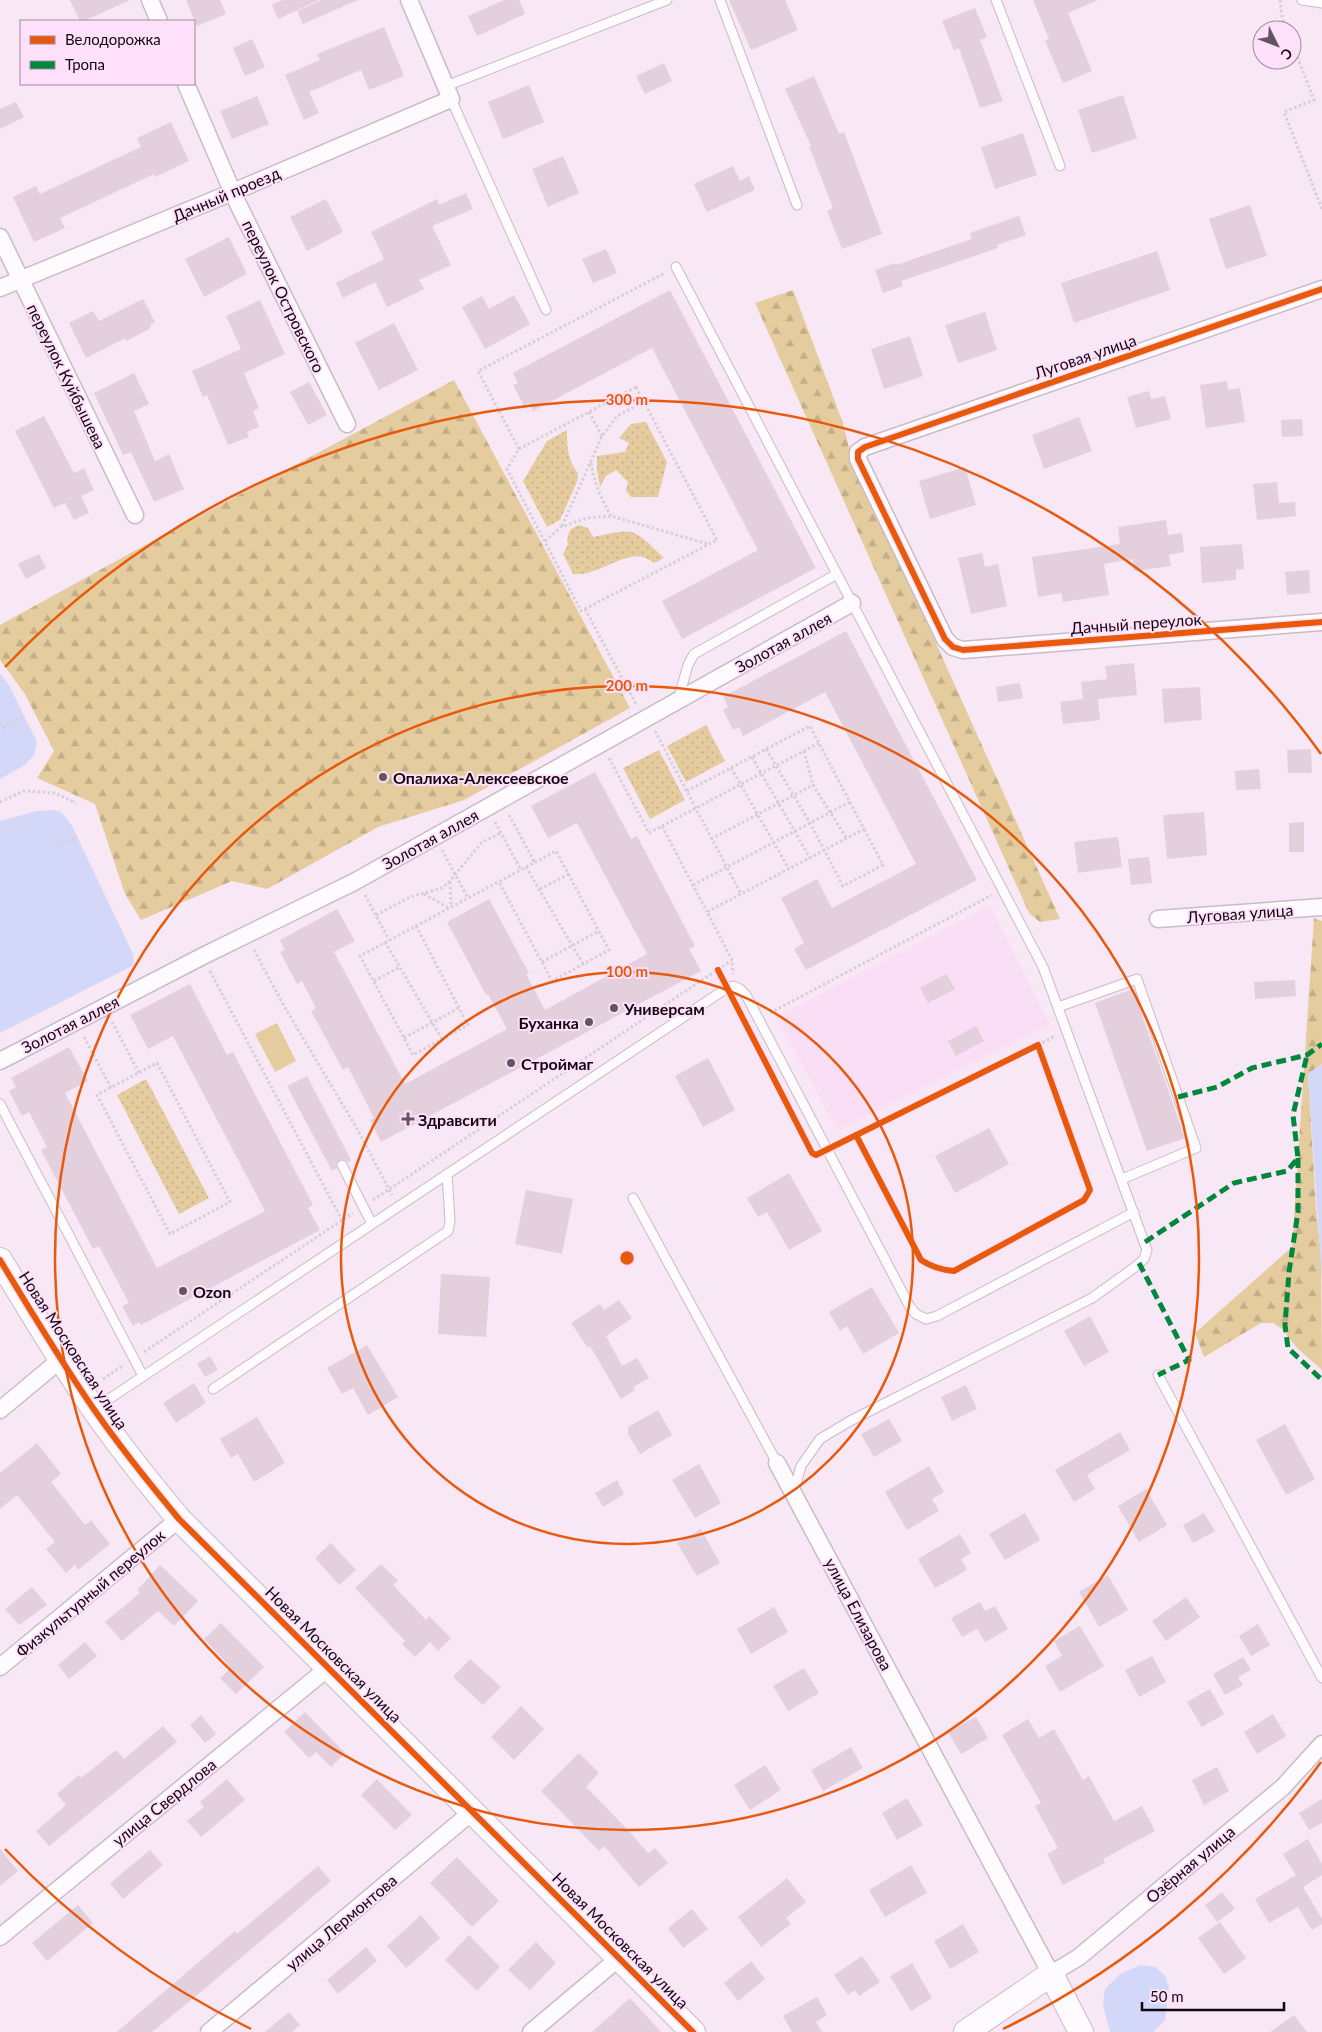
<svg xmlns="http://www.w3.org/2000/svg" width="1322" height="2032" viewBox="0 0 1322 2032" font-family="Lato,sans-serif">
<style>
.built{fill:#f9def5}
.grass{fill:#e5cc9f}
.forest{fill:url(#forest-firs)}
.park{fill:url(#park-dots)}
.water{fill:#d3d8f9}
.building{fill:#e3d0dc}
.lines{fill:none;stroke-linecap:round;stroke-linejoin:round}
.lane-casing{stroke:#cabbc7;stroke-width:11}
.street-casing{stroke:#cabbc7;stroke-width:19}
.secondary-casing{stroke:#cabbc7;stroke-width:26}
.path{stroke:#d5d0d5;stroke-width:3;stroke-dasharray:2.5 2.5;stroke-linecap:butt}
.lane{stroke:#fefbfe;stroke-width:9}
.street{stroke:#fefbfe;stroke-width:16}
.secondary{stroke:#fefbfe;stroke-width:24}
.quiet{stroke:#00873e;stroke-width:5;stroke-dasharray:10 5;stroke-linecap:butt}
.cycleway-casing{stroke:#ffe0fa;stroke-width:9}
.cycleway{stroke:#e8590c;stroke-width:6}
.ring{fill:none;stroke:#e8590c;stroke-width:2.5}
.poi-dot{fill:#625561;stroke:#ffe0fa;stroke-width:2}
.labels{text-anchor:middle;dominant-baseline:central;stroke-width:4;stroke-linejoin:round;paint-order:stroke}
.street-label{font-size:16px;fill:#120711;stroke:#ffe0fa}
.poi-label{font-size:16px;font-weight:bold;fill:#120711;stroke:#ffe0fa;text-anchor:start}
.centre{fill:#e8590c;stroke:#ffe0fa;stroke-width:2.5}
.ring-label{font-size:15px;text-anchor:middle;font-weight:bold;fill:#e8590c;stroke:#ffe0fa;stroke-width:4;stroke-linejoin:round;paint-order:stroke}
</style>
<defs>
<pattern id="forest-firs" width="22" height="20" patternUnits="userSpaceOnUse" patternTransform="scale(1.25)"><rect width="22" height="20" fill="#e5cc9f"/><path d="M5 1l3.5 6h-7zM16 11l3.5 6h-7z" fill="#c3ae88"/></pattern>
<pattern id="park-dots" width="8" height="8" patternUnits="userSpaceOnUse" patternTransform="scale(1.25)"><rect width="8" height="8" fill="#e5cc9f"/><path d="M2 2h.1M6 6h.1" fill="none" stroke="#c3ae88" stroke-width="1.8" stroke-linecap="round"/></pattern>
</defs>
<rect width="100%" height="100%" fill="#f8e7f5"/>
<path class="built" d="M990 905 1050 1025 838 1131 776 1017Z"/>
<path class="grass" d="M277 1023 296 1061 275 1072 255 1034Z"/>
<path class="forest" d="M793 290 843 423 850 452 1060 919 1040 922 1029 913 755 303Z
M454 380 630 708 464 800 378 827 267 889 232 881 141 920 125 894 95 804 37 778 54 751 25 694 0 660V625L136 550Z
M1314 918 1322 921V1064L1308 1074 1316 1208 1321 1255 1322 1370 1297 1348 1282 1329 1273 1323H1261L1204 1357 1195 1333 1292 1247Z"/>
<path class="park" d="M646 422 667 462 658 497H631L626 491 628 482 616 470 606 476 600 487 597 470V456L625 452 629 443 619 438 631 424Z
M567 430C567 446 567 460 578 473L577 482 560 520 547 527 523 481 547 441Z
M579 525 588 528 593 537C636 528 632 527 664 558L654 563C651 561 647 558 643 557 622 552 597 577 573 574L563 554 568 545 567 540 570 530Z
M706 725 725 761 686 782 667 746Z
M659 750 685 800 650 819 623 768Z
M146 1079 209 1198 179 1214 117 1095Z"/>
<path class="water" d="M0 673 9 685 37 742 34 755 25 765 0 779Z
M55 810 63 814 72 826 133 954 134 965 0 1033V821L36 811Z
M1322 1064V1282L1308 1074Z
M1140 1965 1156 1967 1165 1976 1169 1988 1165 2020 1153 2032H1110L1103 2005 1105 1989 1120 1974Z"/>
<path class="building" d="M70 0H130L84 21H80Z
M186 0H220L226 14 197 26Z
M282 0H319L278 19 272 5Z
M322 0H358L303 24 297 11Z
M504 0H519L525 14 477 36 468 16Z
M729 0H785L798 30 751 50Z
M1033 0H1098L1068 13 1092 71 1063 83 1045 41 1049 39Z
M975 8 987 37 980 40 1003 101 980 108 959 48 954 50 942 21Z
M384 27 404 76 369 90 361 70 309 92 319 113 304 120 285 75 320 60 317 54Z
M252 39 265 67 245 76 233 48Z
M664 63 672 81 645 94 636 76Z
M814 76 839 134 844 132 882 234 842 249 827 211 833 208 809 146H811L785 89Z
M529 85 544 122 503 139 488 102Z
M1123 95 1137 138 1092 153 1078 110Z
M257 96 269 124 232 139 220 111Z
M16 102 24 117 0 129V109Z
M171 122 189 161 155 177 154 174 60 218 65 228 34 242 13 197 36 186 40 194 141 147 137 138Z
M1023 133 1037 175 995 189 981 147Z
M563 156 579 193 548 207 532 169Z
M733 166 740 181 749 176 755 190 707 212 694 184Z
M466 193 473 209 432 226 451 265 419 280 424 289 387 307 375 282 343 298 336 283 384 259 371 232 437 199 439 205Z
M326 199 343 232 307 251 290 217Z
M1250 205 1267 256 1226 269 1209 219Z
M1019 216 1026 235 997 245 998 248 901 281 903 286 883 293 875 270 895 263 896 265 972 239 970 233Z
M229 237 247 274 204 297 185 259Z
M606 249 617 273 593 283 582 259Z
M1157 251 1170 290 1074 323 1061 283Z
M670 290 816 568 682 639 662 601 758 550 652 348 533 411 529 403 524 406 513 385 518 383 513 373Z
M514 295 530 324 485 349 462 307 482 296 489 309Z
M143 299 155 322 150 325 151 328 126 341 125 338 86 358 69 323 93 311 99 321Z
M260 300 285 354 244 373 259 408 253 411 259 427 247 432 249 437 228 445 207 395 203 397 192 371 241 349 226 316Z
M985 312 997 350 958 363 945 325Z
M394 323 418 370 379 390 355 343Z
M910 336 923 376 884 389 871 349Z
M134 373 149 404 134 411 155 461 169 454 184 489 154 502 131 452 123 455 94 393Z
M1227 381 1228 390 1240 388 1245 422 1206 428 1200 385Z
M309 382 327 415 308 425 290 392Z
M1149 391 1151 399 1165 396 1171 419 1136 428 1127 397Z
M44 416 74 473 84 468 94 490 81 496 89 513 74 520 65 503 54 508 15 431Z
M1079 417 1092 451 1044 469 1032 435Z
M1302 419 1303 436 1282 437 1281 420Z
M965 467 976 505 930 519 919 481Z
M1277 482 1279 503 1295 502 1296 516 1257 520 1253 484Z
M1166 520 1168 535 1182 533 1184 552 1169 555 1171 566 1134 571 1133 559 1104 564 1109 595 1063 602 1061 593 1038 597 1032 557 1120 544 1118 527Z
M1242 544 1244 569 1236 570V580L1202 583 1200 547Z
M982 553 985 567 998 564 1007 606 971 614 958 558Z
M39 554 46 568 26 579 18 564Z
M1309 570 1310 593 1287 595 1285 572Z
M846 631 977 880 806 970 794 949 804 943 781 898 817 879 832 908 916 864 825 692 743 736 739 727 733 730 723 710 728 707 723 697Z
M1134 663 1137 695 1098 699 1100 720 1063 724 1060 702 1083 699 1081 682 1107 679 1105 666Z
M1020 683 1023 698 998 702 996 687Z
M1200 687 1202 720 1164 723 1162 689Z
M1311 749 1312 773H1288L1287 750Z
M1259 769 1261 789 1236 790 1235 771Z
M595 772 631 839 637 836 695 946 689 949 701 971 381 1142 370 1120 374 1118 348 1067 343 1070 311 1011 316 1008 302 981 297 984 280 952 285 950 280 940 337 909 355 941 334 952 405 1084 507 1029 488 994 486 995 447 922 489 899 529 973 526 974 545 1010 647 954 577 823 548 838 531 806Z
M1204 812 1207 855 1167 859 1163 815Z
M1304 822V852H1289V823Z
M1118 837 1122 867 1078 873 1074 842Z
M1149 857 1152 883 1131 885 1128 859Z
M946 974 955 989 928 1003 920 988Z
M1295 980 1296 996 1255 999 1254 982Z
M190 984 227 1055 233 1052 313 1205 308 1208 320 1230 141 1325 139 1322 133 1326 122 1306 129 1303 99 1246 93 1249 41 1150 47 1147 29 1112 22 1116 9 1091 16 1087 11 1078 69 1047 88 1081 65 1093 157 1268 265 1211 173 1036 148 1049 130 1015Z
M1133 989 1185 1138 1147 1151 1095 1003Z
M976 1026 984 1041 956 1056 948 1041Z
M708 1058 735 1110 703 1127 675 1076Z
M307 1076 351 1160 348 1162 343 1159 339 1160 336 1164 337 1168 332 1171 287 1086Z
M989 1128 1009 1164 955 1193 935 1156Z
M789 1173 822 1231 789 1250 767 1212 758 1217 747 1198Z
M526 1190 573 1199 562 1254 515 1244Z
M441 1274 490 1277 486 1337 438 1334Z
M872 1287 899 1333 863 1354 847 1326 840 1331 829 1312Z
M619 1300 632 1318 606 1336 622 1366 637 1358 649 1378 633 1387 635 1390 621 1399 590 1346 588 1348 571 1323 600 1304 604 1310Z
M1090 1316 1109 1352 1084 1366 1064 1331Z
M367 1345 398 1397 368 1415 353 1388 342 1394 327 1368Z
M210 1356 218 1370 205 1377 197 1364Z
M194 1383 206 1403 176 1423 163 1403Z
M966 1385 977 1409 952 1421 941 1397Z
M658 1410 672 1435 640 1454 628 1434V1427Z
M257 1417 285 1463 254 1482 238 1454 231 1458 220 1439Z
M889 1419 902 1441 874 1457 861 1434Z
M1285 1424 1315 1479 1286 1495 1256 1440Z
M1120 1432 1130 1450 1087 1475 1095 1489 1074 1502 1055 1470Z
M37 1443 61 1474 51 1482 85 1525 91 1520 110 1544 78 1570 75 1565 66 1573 46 1549 55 1542 17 1495 0 1509V1473Z
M699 1464 721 1503 695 1518 672 1480Z
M929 1466 944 1492 932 1499 939 1511 907 1530 885 1492Z
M617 1480 624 1494 603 1507 595 1493Z
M1146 1489 1167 1525 1139 1542 1118 1506Z
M1025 1513 1040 1540 1005 1560 989 1534Z
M1204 1513 1215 1531 1193 1543 1183 1525Z
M701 1529 720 1563 697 1576 677 1543Z
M960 1534 971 1553 961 1559 967 1570 935 1588 918 1559Z
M331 1543 356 1570 339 1585 315 1558Z
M381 1564 398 1581 393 1585 426 1620 429 1616 451 1638 438 1651 430 1642 415 1657 402 1644 405 1641 355 1588Z
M160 1565 198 1601 174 1626 158 1611 122 1641 105 1622 140 1593 137 1590Z
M1108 1575 1128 1610 1099 1627 1079 1592Z
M32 1587 47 1605 19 1625 5 1609Z
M1186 1597 1200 1617 1166 1641 1152 1621Z
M980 1602 985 1611 995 1606 1008 1629 985 1642 977 1629 962 1637 951 1618Z
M774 1607 788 1632 751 1654 737 1629Z
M221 1623 264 1667 236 1694 220 1678 231 1668 204 1639Z
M1258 1624 1270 1645 1251 1656 1239 1636Z
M1080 1626 1104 1666 1060 1692 1045 1666 1062 1656 1054 1641Z
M85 1642 97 1656 69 1679 58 1665Z
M1152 1656 1166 1682 1139 1697 1125 1670Z
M1243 1657 1251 1670 1238 1677 1243 1685 1225 1695 1213 1674Z
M470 1659 501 1687 483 1705 453 1677Z
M804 1668 819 1693 788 1711 773 1686Z
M1210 1689 1224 1714 1202 1727 1187 1702Z
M521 1706 544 1729 514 1760 491 1737Z
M305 1712 345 1753 331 1767 316 1752 309 1758 284 1732Z
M1273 1714 1286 1736 1257 1754 1244 1732Z
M201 1715 216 1734 205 1743 190 1725Z
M976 1717 988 1738 961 1754 948 1732Z
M1028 1719 1039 1738 1054 1729 1083 1780 1089 1776 1114 1821 1142 1806 1155 1831 1103 1859 1105 1863 1063 1885 1047 1854 1058 1848 1035 1806 1041 1803 1002 1735Z
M163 1726 177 1742 49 1846 36 1831 66 1805 57 1794 79 1775 81 1778 116 1750 124 1759Z
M851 1747 863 1768 823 1791 811 1770Z
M579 1753 599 1773 586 1787 625 1827 648 1853 655 1848 668 1863 639 1887 604 1846 599 1851 541 1791Z
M765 1765 781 1790 750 1810 734 1785Z
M1217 1767 1229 1791 1204 1805 1192 1780Z
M227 1779 245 1800 201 1837 187 1821 204 1807 200 1802Z
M377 1779 412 1815 395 1830 361 1795Z
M907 1798 923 1825 897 1840 882 1813Z
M1322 1799V1823L1309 1830 1299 1813Z
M1308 1839 1322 1864V1875L1303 1887 1283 1854Z
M0 1849 18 1871 0 1886Z
M150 1850 163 1865 123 1899 110 1883Z
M457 1857 499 1901 472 1927 430 1883Z
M911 1865 927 1893 885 1917 869 1890Z
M318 1866 331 1881 202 1991 152 2032H117L235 1931 237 1934Z
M1296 1875 1322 1919V1924L1312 1930 1298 1907 1269 1923 1255 1899Z
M787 1878 806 1902 786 1918 791 1924 761 1947 738 1917Z
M1222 1892 1235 1909 1217 1922 1205 1905Z
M78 1905 93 1923 47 1961 32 1943Z
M692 1909 708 1929 683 1948 668 1928Z
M421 1915 440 1938 406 1968 387 1946Z
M1220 1922 1246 1958 1224 1974 1198 1938Z
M963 1924 979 1952 950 1969 934 1941Z
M469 1935 500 1967 477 1991 445 1960Z
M536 1942 556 1963 530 1990 508 1970Z
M366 1947 377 1961 338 1994 327 1980Z
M862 1956 880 1982 859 1996 855 1990 848 1995 834 1975Z
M751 1961 765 1979 738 2001 724 1983Z
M912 1963 932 1998 911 2011 890 1976Z
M817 1997 827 2015 816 2022 822 2032H792L783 2016Z
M630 1998 661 2032H592Z
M289 2012 300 2025 292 2032H265Z
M1294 2015 1307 2032H1270Z"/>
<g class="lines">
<g class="lane-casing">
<path id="lane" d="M720 0 797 205
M996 0 1060 166
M1302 0 1322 3
M446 86 667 0
M451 99 546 310
M676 267 1043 967 1147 1250 1144 1259 1135 1267 1092 1298 850 1421 820 1439 801 1466 794 1492
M678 700 688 665 694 654 837 574
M1058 1007 1137 979 1196 1148 1122 1179
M0 1104 143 1376
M342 1165 372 1224
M633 1198 777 1463
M1158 1375 1322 1678
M213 1389 448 1231 450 1221 447 1174
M94 1409 724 990 733 986 740 989 746 995 910 1307 916 1314 926 1319 937 1316 1134 1212"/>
</g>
<g class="street-casing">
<path id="street" d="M150 0 159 21
M186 84 236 200 347 424
M0 237 135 515
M0 288 233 192 451 99 409 0
M1322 289 865 447 858 452V459L945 639 953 647 963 650 1322 622
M1158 919 1322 907
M0 1061 203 956 354 882 852 603
M0 1410 60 1360
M777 1463 1051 1974 1079 1957 1283 1787 1322 1744
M0 1667 179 1519
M0 1937 328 1668
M209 2032 473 1811
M531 2032 619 1958"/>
</g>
<g class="secondary-casing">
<path id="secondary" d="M0 1260C30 1310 60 1360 93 1408 120 1447 149 1483 179 1519L693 2032
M966 2032 1051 1974 1081 2032"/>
</g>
<path class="path" d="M1280 0 1282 17 1287 30
M1292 43 1314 100 1284 112 1322 209
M636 387 717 540 581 611 507 469 519 449Z
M589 412 602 436
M519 449 478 371 665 273
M591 463C594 483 601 498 611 516
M562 526 602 436 617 416 644 402
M545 541 561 527 587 518 611 516 708 544
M585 609 637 706
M0 724 2 728 24 716
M655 731 741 894
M766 749 810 823 843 886 883 865 864 829
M804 751 813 785
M752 757 810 858
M609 758 649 833 662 826 707 912
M731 768 789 869
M687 791 810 726 864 829 707 912 732 960 733 974
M0 802 24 791 55 793 76 803
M509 815 535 863
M495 822 521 870
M662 826 819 743
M711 839 813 785 847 839
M58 846 77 836
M442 850 468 898
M526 867 583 964
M450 882 451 907
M693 885 850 802
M540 889 569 874
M424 894 449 908
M365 895 389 940
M376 915 410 897 442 888 450 881 482 842 501 833
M416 926 468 1025 413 1055 360 956 556 851 609 950 552 981 499 882
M385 942 442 1039
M254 950 284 1006 356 1127 392 1195
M542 962 599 931
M210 971 345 1226
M374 981 400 967
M770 1013 992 895
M112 1022 139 1073
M84 1037 111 1088
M404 1038 459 1008
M1038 1045 1055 1036
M157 1063 230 1202 170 1234 97 1095Z
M373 1200 732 960
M144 1352 353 1213
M103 1379 124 1365"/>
<use href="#lane" class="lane"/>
<use href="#street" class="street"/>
<use href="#secondary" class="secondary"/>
<path class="quiet" d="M1178 1097 1217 1087 1252 1068 1307 1055 1322 1044
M1298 1158V1212L1289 1272 1285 1325 1288 1348 1322 1380
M1145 1242 1234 1183 1287 1171 1298 1158 1293 1115 1307 1055
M1139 1263 1189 1360 1158 1375"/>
<g class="cycleway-casing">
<path id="cycleway" d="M1322 289 865 447 858 452V459L945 639 953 647 963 650 1322 622
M718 970 812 1153 816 1155 1038 1045 1090 1190 1084 1200 954 1271C941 1270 932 1267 921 1260L856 1135
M0 1260C30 1310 60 1360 93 1408 120 1447 149 1483 179 1519L693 2032"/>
</g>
<use href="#cycleway" class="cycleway"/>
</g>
<g class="ring">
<circle cx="627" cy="1258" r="286"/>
<circle cx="627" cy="1258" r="572"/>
<path d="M1321 1762A858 858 0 0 1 1003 2029M251 2029A858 858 0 0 1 5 1849M5 667A858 858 0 0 1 1321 754"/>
</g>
<g class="poi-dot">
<circle cx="383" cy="777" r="5"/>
<circle cx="614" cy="1008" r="5"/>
<circle cx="589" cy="1022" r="5"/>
<circle cx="511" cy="1063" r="5"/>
<path d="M405.5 1111.5h5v5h5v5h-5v5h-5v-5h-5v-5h5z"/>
<circle cx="183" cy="1291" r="5"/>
</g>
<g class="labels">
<g class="street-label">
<text transform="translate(226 194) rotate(-23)">Дачный проезд</text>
<text transform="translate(284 296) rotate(64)">переулок Островского</text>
<text transform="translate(1085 356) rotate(-19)">Луговая улица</text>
<text transform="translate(67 376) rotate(64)">переулок Куйбышева</text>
<text transform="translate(1136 623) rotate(-4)">Дачный переулок</text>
<text transform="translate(783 642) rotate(-29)">Золотая аллея</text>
<text transform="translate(430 839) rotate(-29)">Золотая аллея</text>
<text transform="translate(1240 913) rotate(-4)">Луговая улица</text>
<text transform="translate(70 1024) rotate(-27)">Золотая аллея</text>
<text transform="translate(74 1350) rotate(57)">Новая Московская улица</text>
<text transform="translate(90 1593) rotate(-40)">Физкультурный переулок</text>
<text transform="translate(859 1614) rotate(62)">улица Елизарова</text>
<text transform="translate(334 1654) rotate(45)">Новая Московская улица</text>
<text transform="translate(164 1802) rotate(-39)">улица Свердлова</text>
<text transform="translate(1190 1864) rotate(-40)">Озёрная улица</text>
<text transform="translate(341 1922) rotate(-40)">улица Лермонтова</text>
<text transform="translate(621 1940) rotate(45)">Новая Московская улица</text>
</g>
<g class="poi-label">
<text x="393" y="777">Опалиха-Алексеевское</text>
<text x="624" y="1008">Универсам</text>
<text x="579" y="1022" text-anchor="end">Буханка</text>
<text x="521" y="1063">Строймаг</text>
<text x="418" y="1119">Здравсити</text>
<text x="193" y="1291">Ozon</text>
</g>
</g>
<circle cx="627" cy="1258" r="8" class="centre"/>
<g class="ring-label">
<text x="627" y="405">300 m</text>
<text x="627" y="691">200 m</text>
<text x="627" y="977">100 m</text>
</g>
<rect x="20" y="20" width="175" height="65" fill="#ffe0fa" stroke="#a0899d"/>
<rect x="30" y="36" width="25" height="8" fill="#e8590c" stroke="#a0899d"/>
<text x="65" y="45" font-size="15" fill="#120711">Велодорожка</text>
<rect x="30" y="61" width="25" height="8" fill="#00873e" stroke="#a0899d"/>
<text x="65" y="70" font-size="15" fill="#120711">Тропа</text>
<g transform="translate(1277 45) rotate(132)"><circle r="24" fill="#ffe0fa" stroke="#a0899d"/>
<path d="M0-4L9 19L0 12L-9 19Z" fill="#625561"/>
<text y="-8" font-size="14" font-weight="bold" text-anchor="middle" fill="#120711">С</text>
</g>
<path d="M1142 2002v8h142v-8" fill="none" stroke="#120711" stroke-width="2.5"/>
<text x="1150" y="2002" font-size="15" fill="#120711" stroke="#ffe0fa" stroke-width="4" paint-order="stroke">50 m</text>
</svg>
